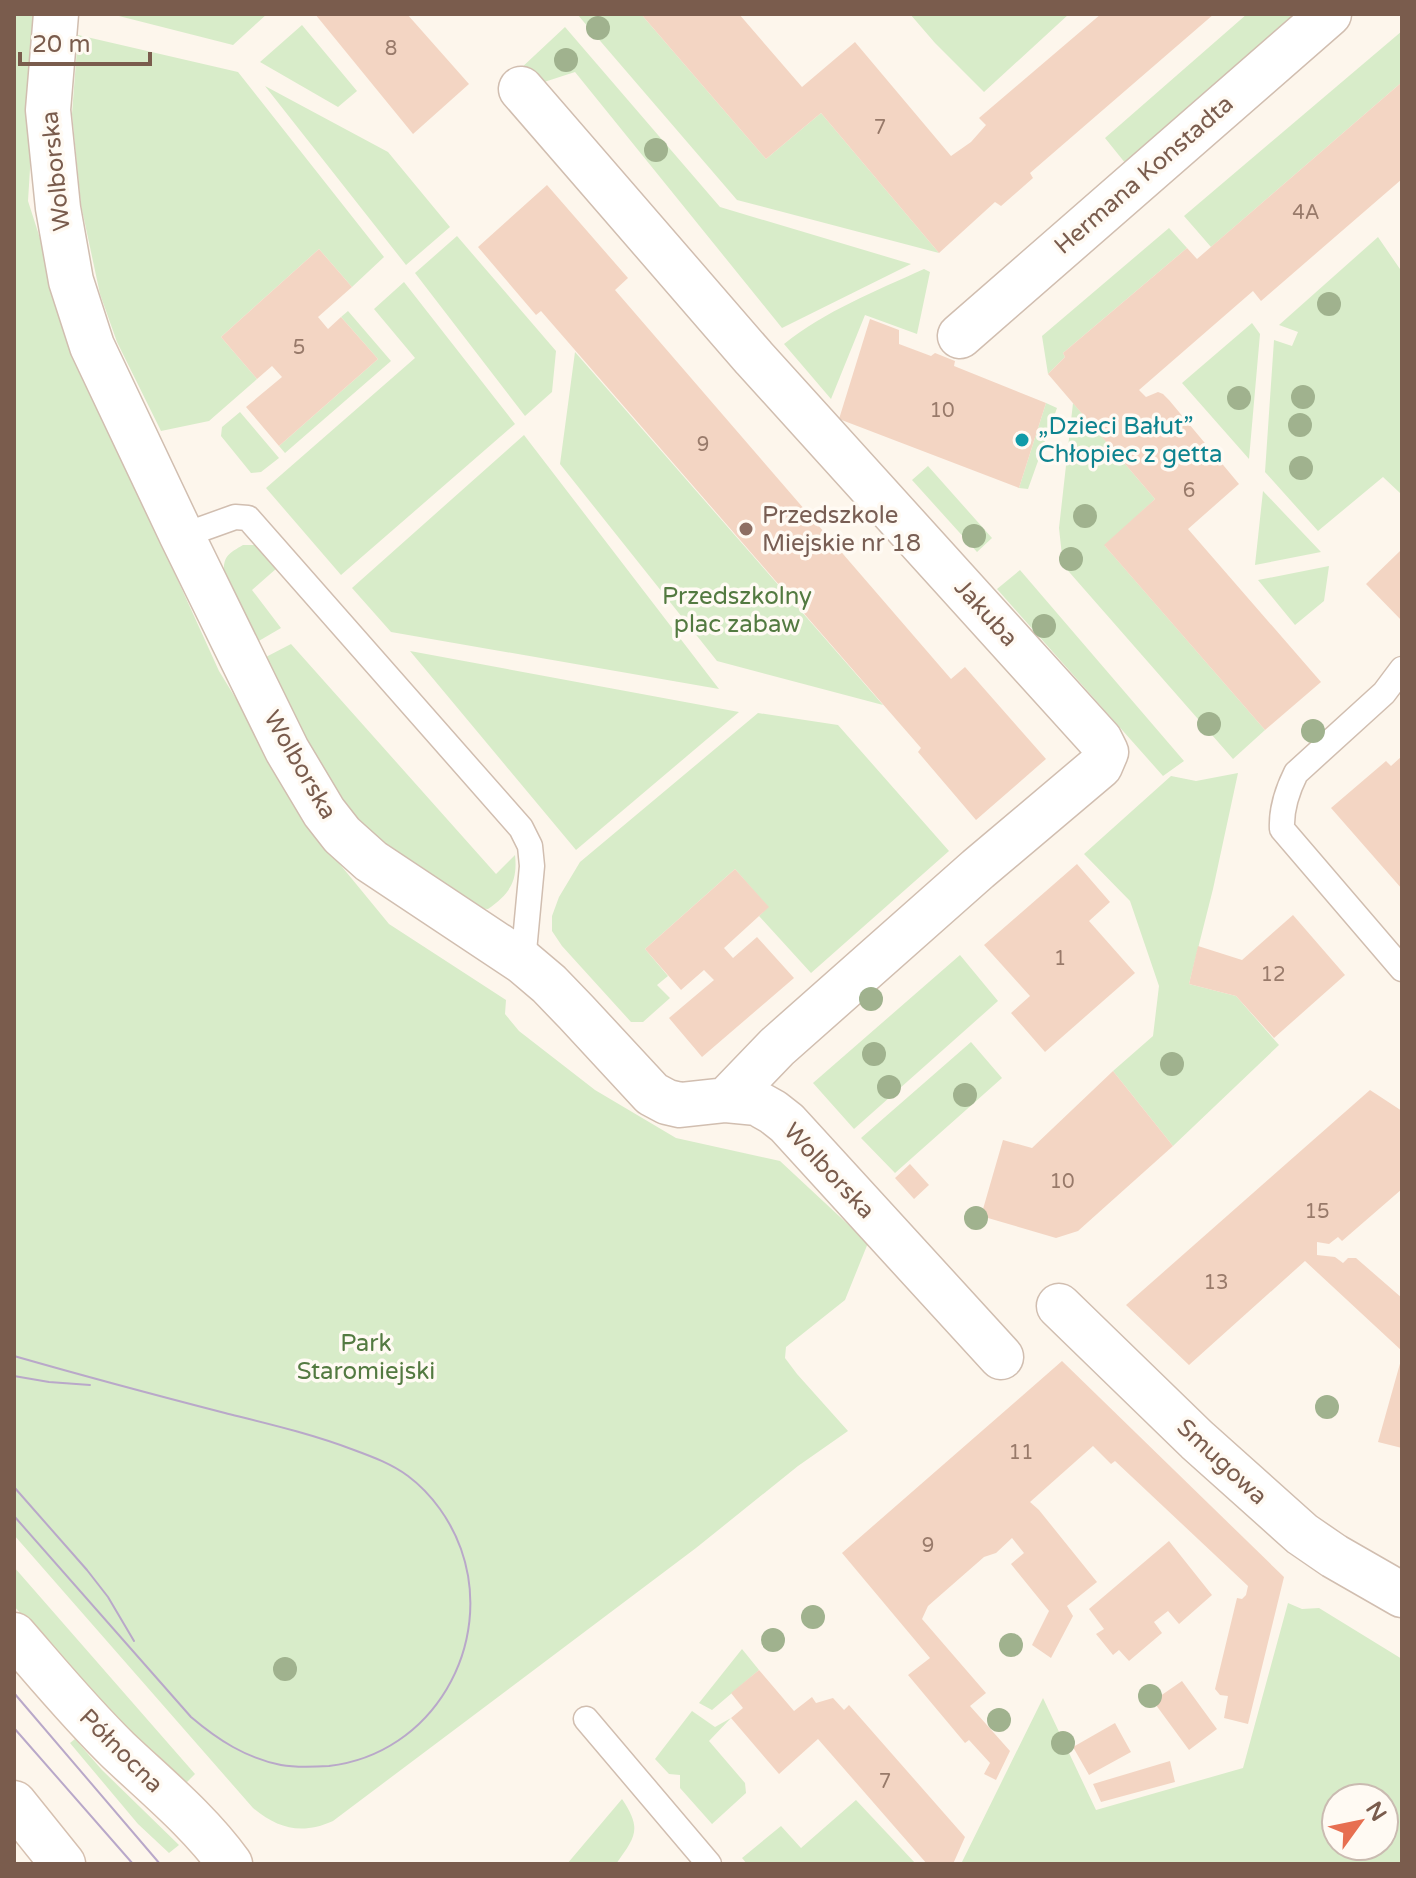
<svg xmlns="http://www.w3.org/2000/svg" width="1416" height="1878" viewBox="0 0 1416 1878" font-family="'Varela Round',sans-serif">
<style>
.green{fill:#d8ecc9;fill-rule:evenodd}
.building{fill:#f3d5c3}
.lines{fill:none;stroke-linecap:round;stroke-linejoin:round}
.service-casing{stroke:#d1beb0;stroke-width:27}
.minor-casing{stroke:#d1beb0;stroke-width:47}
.tertiary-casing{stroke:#d1beb0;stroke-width:47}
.secondary-casing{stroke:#d6c0b0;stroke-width:47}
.service{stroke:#fff;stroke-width:24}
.minor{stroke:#fff;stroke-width:44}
.tertiary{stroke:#fff;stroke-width:44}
.secondary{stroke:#fff;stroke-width:44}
.tram{stroke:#b9a8c9;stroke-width:2}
.tree{fill:#a0b28e}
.culture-dot{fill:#0f9aa8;stroke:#fffaf3;stroke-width:3}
.education-dot{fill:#8d6e63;stroke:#fffaf3;stroke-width:3}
.labels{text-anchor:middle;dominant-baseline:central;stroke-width:7;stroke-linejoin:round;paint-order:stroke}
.number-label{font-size:20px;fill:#987a6a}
.street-label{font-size:24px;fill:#7a5c4d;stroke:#fffaf3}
.culture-label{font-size:24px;fill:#0d838f;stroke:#fffaf3;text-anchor:start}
.education-label{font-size:24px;fill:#785e54;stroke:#fffaf3;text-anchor:start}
.park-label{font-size:24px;fill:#537a41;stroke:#fffaf3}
</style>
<rect width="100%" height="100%" fill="#fdf6ec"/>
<path class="green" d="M14 14H33L37 56 28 201 82 369 219 671 329 851 389 924 506 1000 505 1014 519 1031 595 1090 676 1138 780 1161 868 1243 845 1300 786 1347 785 1358 797 1374 848 1431 798 1466 696 1548 333 1821C302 1835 278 1829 253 1808L14 1535Z
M111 14H267L233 45Z
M577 14H641L766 159 821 113 939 253 737 200Z
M910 14H1069L984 92 935 43Z
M1247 14H1308L1130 169 1105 138Z
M302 25 357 91 338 107 260 62Z
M565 27 720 207 911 264 782 328 575 72 538 84 519 70Z
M1402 31V82L1211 247 1184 216Z
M78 35 238 72 384 257 352 287 319 249 221 337 257 379 209 421 161 431 117 342 100 294 81 205 72 114Z
M265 86 388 152 450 227 406 265Z
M1169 228 1187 248 1063 353 1065 357 1048 374 1042 336Z
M457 236 556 351 552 392 525 416 415 273Z
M1378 237 1402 272V493H1400L1383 477 1318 531 1265 472 1274 340 1292 346 1298 332 1279 325Z
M924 269 930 272 917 334 865 315 831 399 784 344C825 311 876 291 924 269Z
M404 282 515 424 341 575 266 488 415 358 374 309Z
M348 311 391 361 285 453 279 446 378 359 341 317Z
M1252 323 1260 334 1249 459 1182 383Z
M575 352 883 705 717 661 560 464Z
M1046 403 1057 408 1028 489 1019 488Z
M1073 403 1155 499 1105 546 1265 730 1233 759 1063 565 1059 528Z
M240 412 279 458 261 472 251 473 221 436 222 427Z
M524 435 719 689 391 632 352 588Z
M928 466 992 538 977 552 912 480Z
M1263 491 1321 552 1255 565Z
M243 545H257L277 568 252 590 281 628 257 642 224 574C223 556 228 554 243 545Z
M1329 566 1324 601 1295 625 1258 580Z
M1020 570 1184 761 1163 776 997 589Z
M291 644 496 874 515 855C518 882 509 894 488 909L474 908 383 849 337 798 300 737 264 658Z
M410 651 739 712 576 850Z
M758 713 838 725 949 851 811 973 759 916 768 907 735 869 645 949 668 976 657 985 670 998 643 1022H631L562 946 552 931V916L559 897 580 862Z
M1238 773 1213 889 1189 984 1236 996 1279 1045 1173 1146 1113 1071 1153 1036 1159 986 1130 901 1084 854 1171 776 1196 781Z
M960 955 998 1001 854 1129 813 1083Z
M971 1042 1002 1078 895 1173 861 1138Z
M14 1567 195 1774 182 1787 117 1723 14 1606Z
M1288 1603 1302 1609 1319 1608 1402 1659V1864H961L1043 1698 1096 1810 1243 1768ZM1336 1798H1384V1846H1336Z
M742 1649 759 1670 712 1710 699 1703Z
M692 1711 715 1727 731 1718 709 1741 745 1783 746 1793 712 1824 680 1788V1775L669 1774 655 1759Z
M75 1739 102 1770 179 1845 169 1853 138 1824 70 1743Z
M622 1799C642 1829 636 1836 616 1864H567Z
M856 1800 916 1864H747L742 1858 781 1826 801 1848Z"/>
<path class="building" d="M315 14H407L469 84 413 134Z
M641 14H739L802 87 855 42 951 156 971 142 986 125 979 118 1101 14H1214L1030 173 1033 178 1001 206 995 202 939 253 821 113 766 159Z
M1402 82V179L1261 301 1253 291 1139 390 1146 397 1158 392 1163 394 1169 400 1239 484 1188 529 1321 682 1265 730 1104 545 1155 499 1048 374 1065 357 1063 353 1187 248 1197 259Z
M547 185 628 278 615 290 951 679 965 667 1046 759 976 820 918 752 921 748 541 311 536 315 478 247Z
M319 249 352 287 318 317 328 329 341 317 378 359 279 446 246 407 282 377 272 366 257 379 221 337Z
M870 319 899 330V344L931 356 935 353 955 361 954 366 1046 403 1019 488 839 419Z
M1400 551 1402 554V621L1366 584Z
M1402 756V889L1331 808 1386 761 1391 766Z
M1077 864 1110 902 1089 921 1135 973 1045 1052 1011 1013 1030 996 984 945Z
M735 869 769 907 724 948 733 958 757 937 794 978 702 1057 669 1018 714 980 704 970 681 990 645 949Z
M1293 915 1345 975 1274 1038 1236 996 1189 984 1198 946 1242 960Z
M1113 1071 1173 1146 1078 1231 1056 1238 981 1216 1003 1140 1032 1148Z
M1370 1090 1402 1111V1189L1342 1241 1338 1237 1329 1244 1317 1242V1255L1335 1257 1343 1263 1348 1258H1356L1402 1298V1351L1305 1261 1189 1365 1126 1305Z
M910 1164 929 1185 914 1199 895 1178Z
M1401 1360 1402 1361V1448L1378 1442Z
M1062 1361 1284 1577 1248 1724 1224 1718 1228 1696 1220 1695 1215 1689 1237 1598 1242 1599 1246 1595 1248 1586 1115 1461 1111 1464 1093 1446 1030 1502 1039 1510 1097 1582 1067 1606 1073 1616 1051 1658 1032 1645 1049 1611 1011 1564 1024 1553 1012 1538 996 1553 984 1557 928 1606 922 1619 986 1693 970 1706 1010 1751 996 1780 984 1774 990 1763 969 1740 965 1743 908 1675 930 1658 842 1553Z
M1169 1541 1212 1595 1179 1624 1168 1611 1154 1622 1162 1633 1129 1661 1119 1650 1113 1655 1096 1634 1104 1629 1089 1609Z
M759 1670 794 1711 812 1697 816 1703 833 1698 844 1710 849 1705 965 1837 953 1864H927L818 1739 779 1774 731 1718 743 1708 731 1693Z
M1182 1681 1217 1729 1189 1750 1153 1701Z
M1115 1723 1131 1752 1089 1775 1073 1747Z
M1170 1761 1175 1782 1101 1802 1093 1784Z"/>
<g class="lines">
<g class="service-casing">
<path id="service" d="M182 536 235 517 248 518 521 828 530 846 532 866 523 962
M1402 669 1384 693 1296 773C1287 791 1281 809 1282 829L1402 969
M586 1719 709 1864"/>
</g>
<g class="minor-casing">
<path id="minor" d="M56 14 48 110 58 208 71 281 92 346 182 536 287 750 324 812 342 835 371 861 523 962 549 984 576 1012 652 1094 667 1102 680 1105 726 1100 757 1103 773 1112 787 1123 1001 1357
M521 89 754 358 1100 740 1106 752 1100 766 978 869 777 1047 726 1100
M960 336 1329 14"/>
</g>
<g class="tertiary-casing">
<path id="tertiary" d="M1059 1306 1197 1440 1302 1534 1334 1556 1402 1595"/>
</g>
<g class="secondary-casing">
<path id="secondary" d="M14 1635C48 1674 81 1714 118 1750 156 1786 199 1821 230 1864
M14 1803 63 1864"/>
</g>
<use href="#service" class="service"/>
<use href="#minor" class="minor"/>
<use href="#tertiary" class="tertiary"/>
<use href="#secondary" class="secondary"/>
<path class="tram" d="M14 1356C84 1376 155 1395 225 1413 269 1424 312 1434 354 1450 373 1457 392 1464 408 1476 432 1494 451 1521 461 1549 495 1645 433 1754 329 1766 313 1767 297 1768 281 1765 246 1758 218 1740 191 1717L14 1516
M14 1376 49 1382 90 1385
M14 1487 87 1570 108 1597 134 1641
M14 1693 160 1864
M14 1728 133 1864"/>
</g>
<g class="tree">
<circle cx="598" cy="28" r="12"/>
<circle cx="566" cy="60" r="12"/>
<circle cx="656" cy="150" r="12"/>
<circle cx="1329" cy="304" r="12"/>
<circle cx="1303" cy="397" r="12"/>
<circle cx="1239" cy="398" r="12"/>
<circle cx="1300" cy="425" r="12"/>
<circle cx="1301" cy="468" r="12"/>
<circle cx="1085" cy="516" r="12"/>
<circle cx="974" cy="536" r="12"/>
<circle cx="1071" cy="559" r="12"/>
<circle cx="1044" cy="626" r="12"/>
<circle cx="1209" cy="724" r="12"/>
<circle cx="1313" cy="731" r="12"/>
<circle cx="871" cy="999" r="12"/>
<circle cx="874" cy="1054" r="12"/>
<circle cx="1172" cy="1064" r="12"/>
<circle cx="889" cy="1087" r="12"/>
<circle cx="965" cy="1095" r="12"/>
<circle cx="976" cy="1218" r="12"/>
<circle cx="1327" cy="1407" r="12"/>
<circle cx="813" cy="1617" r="12"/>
<circle cx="773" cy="1640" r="12"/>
<circle cx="1011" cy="1645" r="12"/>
<circle cx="285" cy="1669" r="12"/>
<circle cx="1150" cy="1696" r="12"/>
<circle cx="999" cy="1720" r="12"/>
<circle cx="1063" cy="1743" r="12"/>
</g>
<circle class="culture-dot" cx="1022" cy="440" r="8"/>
<circle class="education-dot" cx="746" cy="529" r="8"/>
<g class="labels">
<g class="number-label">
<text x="391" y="49">8</text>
<text x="880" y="128">7</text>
<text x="1306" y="213">4A</text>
<text x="299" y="348">5</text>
<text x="942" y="411">10</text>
<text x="703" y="445">9</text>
<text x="1189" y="491">6</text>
<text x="1060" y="959">1</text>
<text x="1273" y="975">12</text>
<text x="1062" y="1182">10</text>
<text x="1317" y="1212">15</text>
<text x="1216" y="1283">13</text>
<text x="1021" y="1453">11</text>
<text x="928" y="1546">9</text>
<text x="885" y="1782">7</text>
</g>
<g class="street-label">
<text transform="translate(56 171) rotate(-96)">Wolborska</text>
<text transform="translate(1144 175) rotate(-41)">Hermana Konstadta</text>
<text transform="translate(986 613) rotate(48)">Jakuba</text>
<text transform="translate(300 765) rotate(60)">Wolborska</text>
<text transform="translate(829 1171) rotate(47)">Wolborska</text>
<text transform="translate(1222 1462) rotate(43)">Smugowa</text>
<text transform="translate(121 1751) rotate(45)">Północna</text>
</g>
<g class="culture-label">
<text x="1038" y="426">„Dzieci Bałut”<tspan x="1038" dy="28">Chłopiec z getta</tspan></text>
</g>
<g class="education-label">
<text x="762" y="515">Przedszkole<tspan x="762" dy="28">Miejskie nr 18</tspan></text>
</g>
<g class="park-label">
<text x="737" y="596">Przedszkolny<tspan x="737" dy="28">plac zabaw</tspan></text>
<text x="366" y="1343">Park<tspan x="366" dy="28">Staromiejski</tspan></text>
</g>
</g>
<rect width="1416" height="1878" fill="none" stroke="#7a5c4d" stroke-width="32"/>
<g transform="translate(1360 1822) rotate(57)"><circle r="38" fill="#fffaf3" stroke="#cabbb1" stroke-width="2"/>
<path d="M0-6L14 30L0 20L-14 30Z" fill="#e76f51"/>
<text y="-12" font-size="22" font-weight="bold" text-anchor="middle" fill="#7a5c4d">N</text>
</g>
<path d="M20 52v12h130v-12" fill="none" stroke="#7a5c4d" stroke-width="4"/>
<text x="32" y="52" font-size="24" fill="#7a5c4d" stroke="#fffaf3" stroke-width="6" paint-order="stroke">20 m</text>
</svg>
